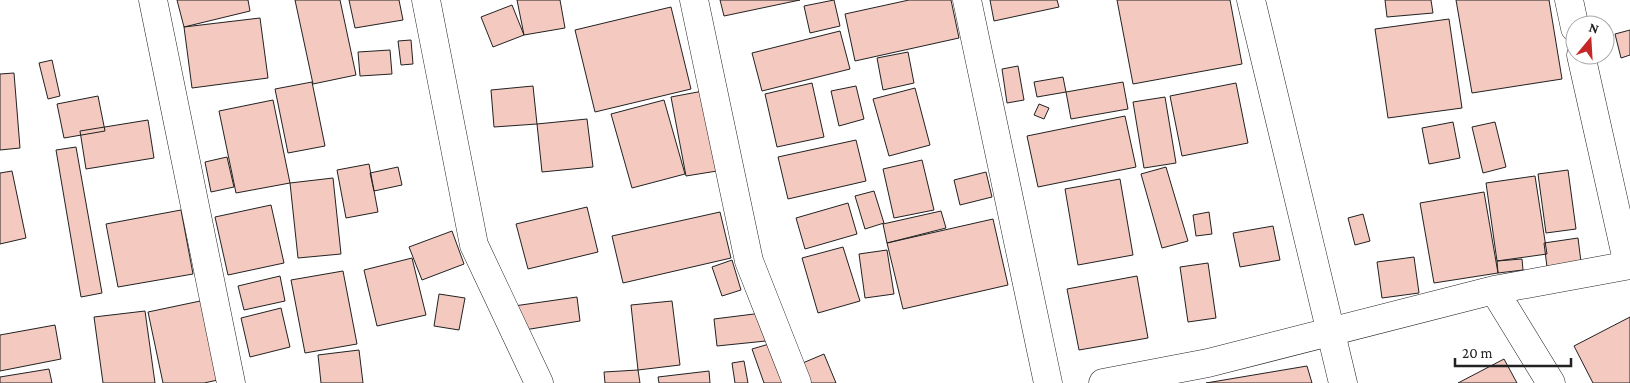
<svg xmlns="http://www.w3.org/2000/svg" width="1630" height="383" viewBox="0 0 1630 383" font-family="'Crimson Pro',serif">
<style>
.building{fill:#f3c9c0;stroke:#222}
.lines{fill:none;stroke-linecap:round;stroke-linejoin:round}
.minor-casing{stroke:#222;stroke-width:29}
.minor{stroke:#fff;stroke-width:28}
</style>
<rect width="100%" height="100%" fill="#fff"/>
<path class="building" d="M177 0H248L250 11 184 27Z
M295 0H340L356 75 313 84Z
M349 0H399L403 20 355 28Z
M517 0H560L565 28 524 35Z
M720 0H800L724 16Z
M834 0 840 26 810 33 804 6Z
M909 0H951L959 38 855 61 845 14Z
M990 0H1057L1059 7 994 21Z
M1117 0H1230L1242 64 1133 84Z
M1385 0H1431L1433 13 1387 17Z
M1456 0H1549L1562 79 1472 93Z
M512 5 524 35 493 47 481 17Z
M671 7 691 89 595 112 575 30Z
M260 18 268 78 192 88 184 27Z
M1449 19 1462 108 1388 118 1375 29Z
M1630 30V55L1621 58 1615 34Z
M840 31 850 69 762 91 752 53Z
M411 40 413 64 401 65 398 41Z
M390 50 392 74 360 76 358 52Z
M908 52 914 83 883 90 877 58Z
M52 60 60 96 48 99 39 63Z
M1018 66 1024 100 1007 103 1002 69Z
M14 73 20 148 0 150V74Z
M1063 77 1066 92 1037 97 1034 82Z
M312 82 325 146 288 153 275 89Z
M1123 82 1128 109 1071 119 1066 92Z
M812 83 824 137 777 147 765 94Z
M1236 83 1248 143 1182 156 1170 96Z
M533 86 537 124 494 127 491 90Z
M856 86 864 119 839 126 831 91Z
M915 88 930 145 889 156 873 99Z
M703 91 717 171 686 176 671 97Z
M98 96 105 131 64 138 57 104Z
M1165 97 1176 163 1144 168 1133 102Z
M273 100 290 183 236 193 219 111Z
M664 100 685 174 632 188 611 114Z
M1039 104 1049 108 1044 119 1034 115Z
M1125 116 1136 167 1038 187 1027 136Z
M587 119 593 167 542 172 537 124Z
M148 120 154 158 86 169 80 131Z
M1453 122 1460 158 1429 164 1422 128Z
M1495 122 1506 167 1483 173 1472 127Z
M856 140 866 181 788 199 778 157Z
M76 147 102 293 81 297 56 150Z
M227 157 234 187 211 192 205 162Z
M922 160 934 210 894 218 883 169Z
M369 164 378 212 346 218 337 170Z
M398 167 402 185 374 191 370 173Z
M1166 167 1188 241 1162 248 1141 174Z
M1568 170 1576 229 1546 233 1538 174Z
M12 171 26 238 0 244V173Z
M986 172 992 197 960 205 954 180Z
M1535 176 1547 254 1497 261 1486 183Z
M333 178 341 254 298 258 290 183Z
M1120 179 1133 255 1078 265 1065 189Z
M874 191 884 223 865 229 855 196Z
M1484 192 1498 273 1434 283 1420 203Z
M848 203 857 234 805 249 796 218Z
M271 205 284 263 228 275 215 217Z
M587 207 598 252 528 269 516 224Z
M181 210 193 274 118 287 106 224Z
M941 211 946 228 887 243 883 224Z
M720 212 731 258 623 283 612 236Z
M1209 212 1212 234 1196 236 1193 215Z
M1363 214 1370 241 1355 245 1348 218Z
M993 219 1008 285 903 309 887 243Z
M1273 226 1280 260 1240 267 1233 233Z
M452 231 464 264 422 280 409 247Z
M1578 238 1581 262 1547 267 1544 243Z
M843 247 860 301 818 313 802 258Z
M887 250 894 294 865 298 859 254Z
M1414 257 1419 293 1382 298 1377 262Z
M412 258 426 315 377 326 364 270Z
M1522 259 1523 270 1498 273 1497 261Z
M732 260 741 290 722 296 712 267Z
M1208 263 1216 318 1188 322 1180 267Z
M343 271 357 344 305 353 291 280Z
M280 276 285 301 244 310 238 286Z
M1137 276 1148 338 1079 350 1067 289Z
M439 294 465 298 459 330 434 326Z
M224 296 241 375 204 383H163L148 312Z
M577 297 580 321 518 331 514 306Z
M672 301 680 365 638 370 631 305Z
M281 308 290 347 250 357 241 318Z
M145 311 155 383H103L94 317Z
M762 313 766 341 717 346 714 319Z
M1630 317V383H1593L1574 346Z
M55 325 61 359 0 371V335Z
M776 342 790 383H764L752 349Z
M359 350 363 383H321L318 355Z
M824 354 836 383H806L798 365Z
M1504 359 1517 383H1458Z
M744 361 748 383H735L732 363Z
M1307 366 1312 383H1206Z
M49 369 52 383H0V377Z
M638 370 640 383H605L604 372Z
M709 371 710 383H659L658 377Z"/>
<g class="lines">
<g class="minor-casing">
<path id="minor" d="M153 0 231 383
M426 0 474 245 539 383
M694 0 749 261 797 383
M967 0 1048 383
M1251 0 1343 383
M1569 0 1575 28
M1581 55 1628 265
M1494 290 1551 383
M1103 383 1208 363 1494 290 1630 265"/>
</g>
<use href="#minor" class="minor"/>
</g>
<g transform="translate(1590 40) rotate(18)"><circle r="24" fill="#ffffff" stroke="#a7a7a7"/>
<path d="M0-4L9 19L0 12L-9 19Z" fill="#c62828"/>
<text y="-8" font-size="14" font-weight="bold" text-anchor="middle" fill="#222222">N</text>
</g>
<path d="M1455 358v8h116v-8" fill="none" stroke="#222222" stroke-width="2.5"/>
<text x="1462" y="358" font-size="15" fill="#222222" stroke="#ffffff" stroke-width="4" paint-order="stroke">20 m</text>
</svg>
